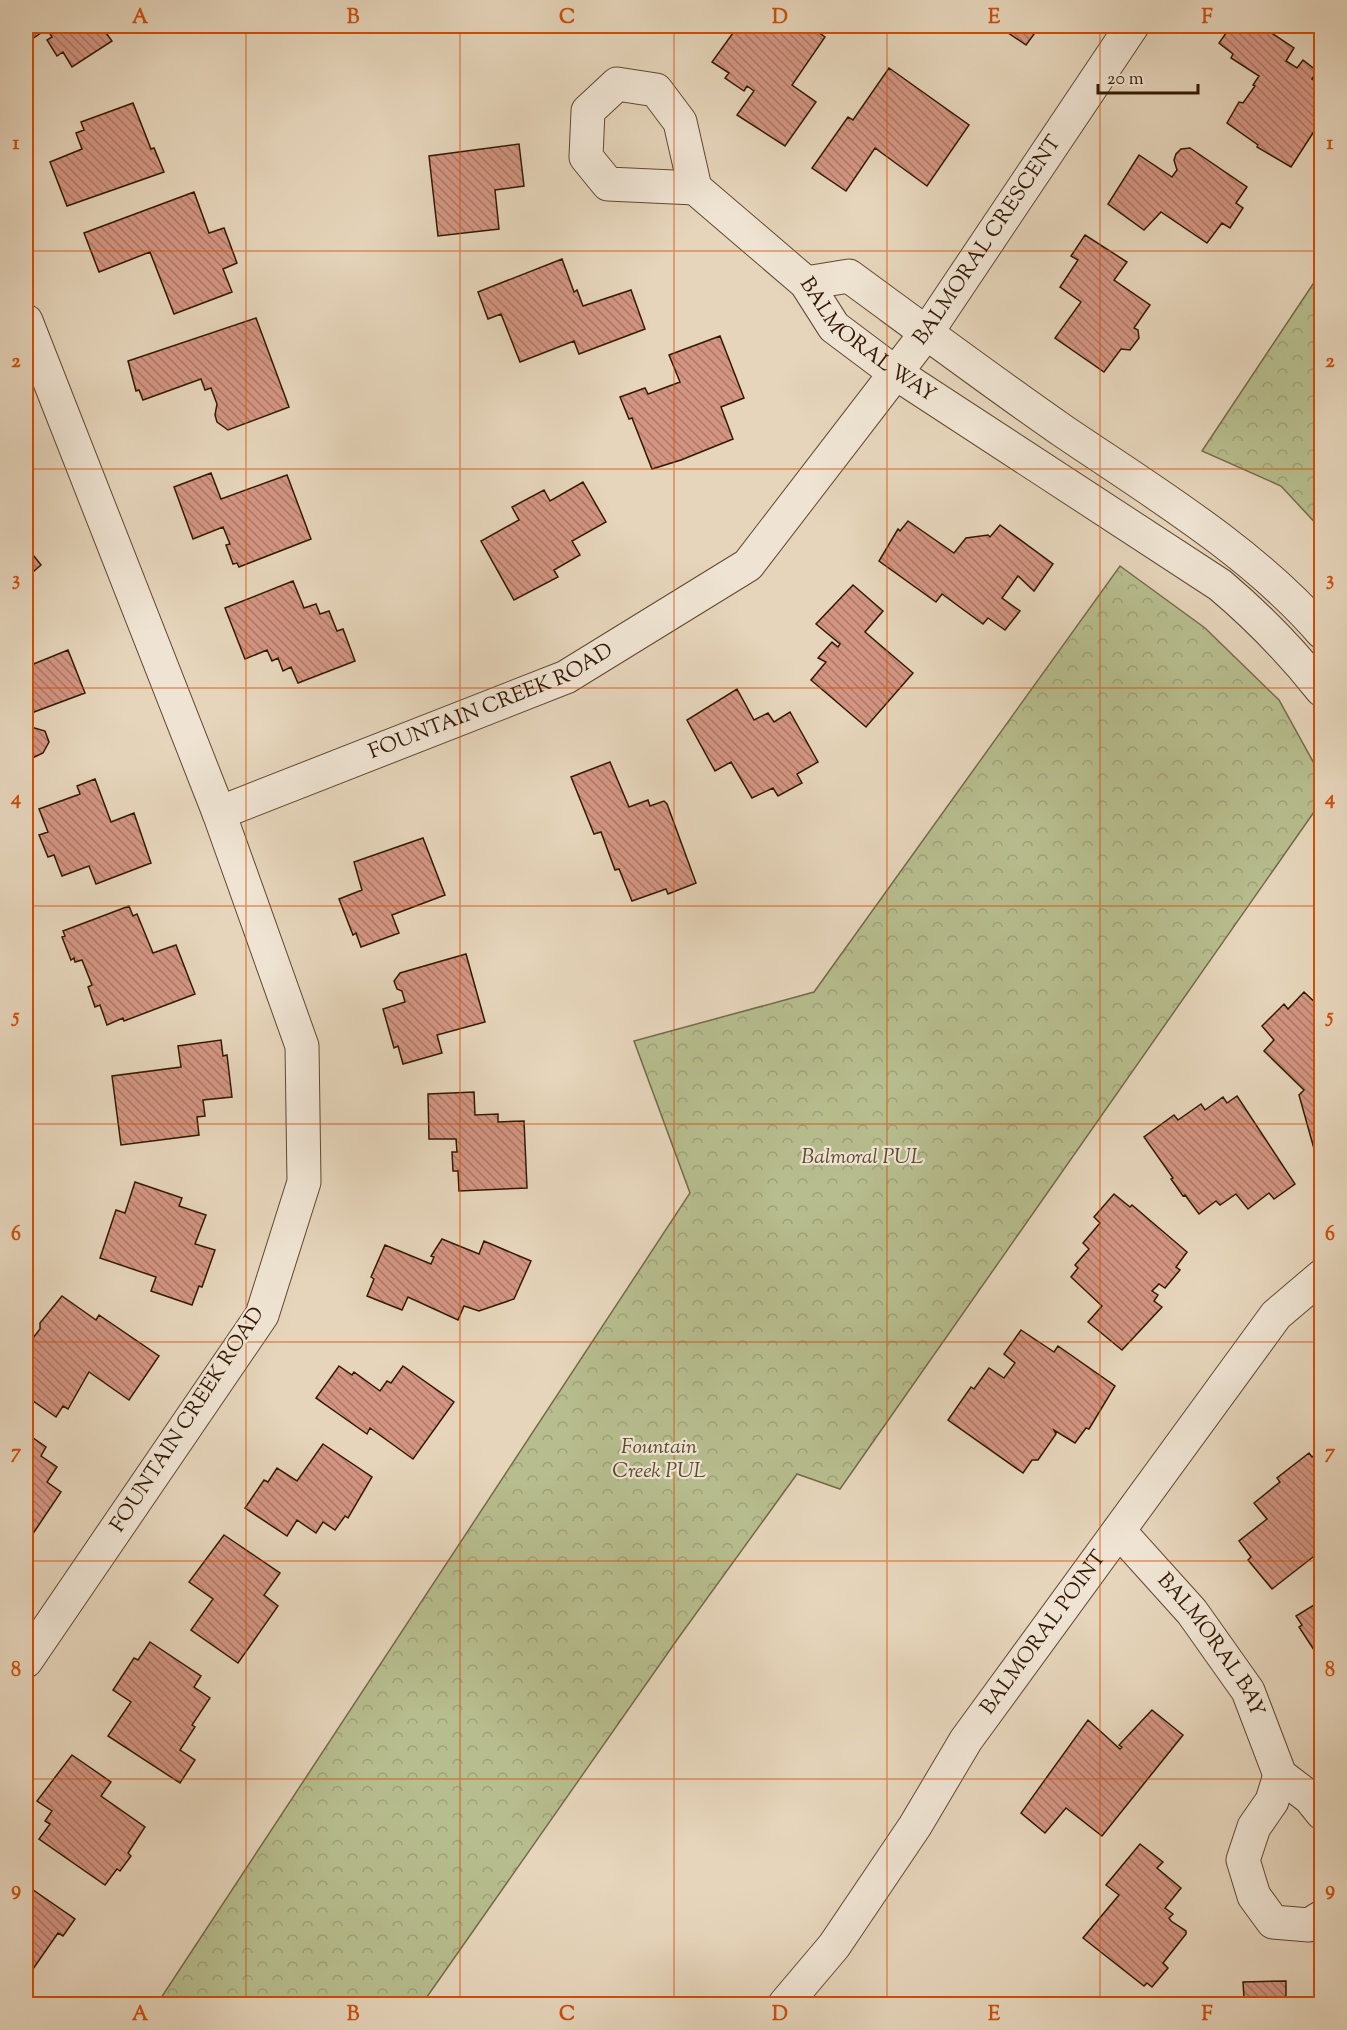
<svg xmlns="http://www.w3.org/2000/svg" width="1347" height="2030" viewBox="0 0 1347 2030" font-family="'Sorts Mill Goudy',serif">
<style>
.park{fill:url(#park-crowns);stroke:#756b48;stroke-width:1.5}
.building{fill:url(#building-back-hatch);stroke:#331902;stroke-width:1.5}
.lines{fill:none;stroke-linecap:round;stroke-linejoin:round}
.street-casing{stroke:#604830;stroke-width:35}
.street{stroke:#efe4d3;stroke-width:33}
.grid{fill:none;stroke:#cd4f0a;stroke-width:1.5;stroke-opacity:0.55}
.labels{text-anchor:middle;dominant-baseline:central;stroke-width:4.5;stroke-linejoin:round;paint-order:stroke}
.street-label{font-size:21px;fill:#331902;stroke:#efe4d3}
.park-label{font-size:21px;font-style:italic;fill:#5b4a2c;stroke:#efe4d3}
.neatline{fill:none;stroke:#cd4f0a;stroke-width:2}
.grid-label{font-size:20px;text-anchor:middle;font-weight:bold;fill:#cd4f0a}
</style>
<defs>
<pattern id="park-crowns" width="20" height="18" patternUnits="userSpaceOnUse" patternTransform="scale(1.5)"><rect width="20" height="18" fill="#b7bd8e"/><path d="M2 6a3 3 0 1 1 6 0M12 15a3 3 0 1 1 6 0" fill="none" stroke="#9ea279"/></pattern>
<pattern id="building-back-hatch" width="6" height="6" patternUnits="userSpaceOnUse" patternTransform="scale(1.5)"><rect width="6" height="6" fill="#d39582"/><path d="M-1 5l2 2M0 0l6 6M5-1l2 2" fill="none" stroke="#ac7968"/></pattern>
</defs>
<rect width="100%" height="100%" fill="#e6d5bb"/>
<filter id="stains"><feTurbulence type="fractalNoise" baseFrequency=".00333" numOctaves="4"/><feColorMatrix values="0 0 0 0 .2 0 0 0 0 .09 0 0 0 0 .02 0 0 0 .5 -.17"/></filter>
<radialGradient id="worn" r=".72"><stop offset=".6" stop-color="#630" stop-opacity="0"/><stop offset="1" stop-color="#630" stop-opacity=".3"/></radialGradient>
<path class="park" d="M1321 272V529L1281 486 1202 451Z
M1120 566 1205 628 1279 700 1321 776V802L840 1489 797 1474 679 1637 422 2004H157L690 1193 634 1041 814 992Z"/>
<path class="building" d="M26 26H101L112 41 72 67 63 52 57 56 47 40 52 37 47 29 26 43Z
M738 26H809L825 37 792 85 816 102 785 146 737 115 754 91 747 86 744 91 725 78 729 73 712 62Z
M998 26H1040L1026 45Z
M1231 26H1261L1294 48 1286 61 1297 68 1303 60 1317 71 1312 79 1322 85V119L1291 167 1257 147 1258 145 1227 123 1239 102 1243 103 1255 86 1253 85 1259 76 1231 58 1233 54 1219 43Z
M889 68 969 125 927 186 875 148 846 191 812 168 848 117 853 120Z
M133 103 151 149 154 148 164 172 67 206 50 162 82 149 76 133 84 130 81 122Z
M519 144 524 186 495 190 499 229 438 236 429 156Z
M1190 148 1247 187 1236 203 1243 208 1230 228 1222 223 1207 243 1161 212 1144 230 1108 204 1139 155 1172 177 1177 170 1174 160 1176 154 1181 149Z
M194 192 209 233 224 228 237 263 223 269 232 292 174 314 150 252 99 272 84 233Z
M1085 235 1127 262 1114 280 1150 305 1134 328 1138 330 1139 338 1130 350 1121 349 1104 372 1055 338 1081 302 1060 287 1078 260 1071 256Z
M562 259 574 292 577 290 583 306 631 290 645 329 579 354 574 341 520 362 501 314 488 319 478 292Z
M256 318 289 407 228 430 217 422 215 415 217 404 211 388 205 390 201 379 143 400 139 390 136 391 128 361Z
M720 336 744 398 721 407 733 439 681 460 652 469 632 418 629 419 620 397 645 388 648 394 680 382 669 355Z
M211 473 221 499 287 475 311 539 239 567 237 563 233 564 226 545 230 544 223 527 193 539 174 487Z
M583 482 606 522 572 541 580 555 554 570 558 577 514 600 481 541 519 520 512 507 544 490 550 501Z
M908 521 954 553 966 538 988 535 990 537 1000 525 1053 564 1034 591 1018 576 1002 598 1020 611 1005 630 988 618 983 624 942 594 936 602 879 561 898 529 900 531Z
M26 546 41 565 26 578Z
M293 581 304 608 316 604 320 614 329 611 337 631 343 629 355 661 298 683 291 667 283 671 278 658 272 661 267 650 245 659 225 608Z
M853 585 883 611 865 632 913 673 866 727 811 680 826 662 818 658 832 642 838 647 840 644 816 624Z
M68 650 85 693 26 715 31 727 45 731 49 742 43 753 26 761V667Z
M737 689 754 720 768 713 774 722 790 712 818 762 797 774 802 783 778 796 773 788 752 798 731 762 715 771 687 720Z
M610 762 629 807 648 800 650 806 664 801 667 804 696 883 668 894 666 889 632 901 619 869 615 870 601 832 594 834 571 777Z
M95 779 111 822 134 813 151 863 96 884 89 866 62 876 54 855 48 857 39 835 48 832 39 809 80 794 77 786Z
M423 838 445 895 392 915 399 933 361 947 356 933 353 935 339 899 362 890 354 862Z
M129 906 133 916 137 914 153 953 176 945 195 994 124 1021 123 1018 107 1025 100 1005 95 1007 88 987 92 985 82 960 75 962 74 958 71 960 62 937 65 936 63 931Z
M466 954 485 1022 437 1035 442 1053 403 1064 398 1046 394 1048 383 1009 405 1002 402 991 397 989 394 981 400 973Z
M1304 992 1322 1009V1155L1316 1156 1299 1095 1304 1090 1264 1051 1274 1040 1262 1026 1284 1004 1288 1009Z
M221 1040 223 1056 227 1055 232 1097 203 1100 205 1116 197 1117 199 1135 121 1145 112 1076 181 1067 178 1046Z
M474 1092 475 1115 498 1114V1122L524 1121 527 1188 459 1191 458 1171H453L452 1152H457L456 1139H429L428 1094Z
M1237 1096 1295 1184 1274 1199 1269 1193 1248 1209 1236 1194 1220 1205 1216 1201 1199 1214 1185 1195 1183 1196 1171 1179 1173 1178 1144 1137 1174 1115 1178 1120 1201 1104 1205 1110 1223 1097 1227 1103Z
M135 1182 182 1198 179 1206 206 1215 195 1244 215 1250 202 1287 199 1286 192 1305 151 1291 156 1277 100 1258 116 1210 125 1213Z
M1114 1194 1130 1207 1132 1205 1187 1252 1176 1267 1180 1270 1165 1288 1159 1284 1152 1291 1158 1295 1154 1301 1162 1307 1122 1350 1088 1322 1102 1306 1071 1277 1078 1268 1075 1265 1089 1249 1083 1243 1100 1223 1094 1217Z
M442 1239 479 1254 484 1241 531 1261 514 1299 479 1311 464 1306 458 1320 408 1297 402 1310 367 1296 374 1279 371 1277 385 1245 431 1264 434 1257 431 1256Z
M62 1296 96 1320 99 1315 159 1356 129 1400 89 1372 68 1409 63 1406 56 1417 26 1396V1347L40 1329V1323Z
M1021 1330 1054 1352 1058 1346 1115 1386 1089 1429 1086 1428 1075 1443 1054 1430 1056 1434 1038 1460H1032L1023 1473 948 1420 971 1387 974 1389 989 1368 1004 1378 1015 1363 1004 1354Z
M339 1366 352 1375 354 1372 380 1391 387 1381 391 1383 403 1366 454 1402 413 1459 370 1428 367 1434 316 1398Z
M26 1433 46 1447 41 1456 57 1467 47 1482 61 1492 26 1544Z
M323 1444 372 1477 348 1518 345 1516 335 1530 323 1522 316 1533 297 1520 287 1536 245 1508 264 1480 268 1482 277 1468 297 1481Z
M1322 1449V1550L1272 1589 1248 1560 1251 1557 1239 1541 1267 1519 1254 1503 1280 1482 1277 1478 1309 1453 1312 1457Z
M224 1535 280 1573 264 1595 278 1606 238 1663 191 1630 213 1599 189 1582Z
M1322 1600V1655L1317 1648 1314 1650 1299 1627 1302 1625 1296 1616Z
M150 1642 201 1676 194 1687 210 1698 192 1725 195 1727 180 1750 195 1760 180 1783 108 1736 131 1702 113 1690 134 1658 138 1660Z
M1152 1710 1183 1735 1102 1836 1066 1808 1045 1833 1021 1813 1088 1720 1120 1749 1122 1747 1119 1745Z
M72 1755 111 1782 101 1796 145 1827 128 1853 131 1856 120 1871 117 1869 105 1885 39 1839 50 1824 45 1821 52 1811 37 1801Z
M1140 1844 1163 1862 1157 1868 1181 1888 1165 1908 1173 1914 1169 1918 1171 1921 1186 1931V1934L1163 1963 1168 1968 1152 1987 1147 1983 1144 1986 1083 1938 1119 1895 1106 1885Z
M26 1885 75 1919 63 1936 58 1933 33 1969 26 1964Z
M1286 1981V2004H1241L1240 1998H1244L1243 1982Z"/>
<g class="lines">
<g class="street-casing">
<g id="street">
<path id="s1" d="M695 188 608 184 586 157 588 111 617 84 656 90 680 122 695 188 806 283 834 327 894 372 1220 585C1258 617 1291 651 1322 690"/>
<path d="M806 283 849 276C920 328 991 381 1063 431 1150 490 1253 552 1322 632"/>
<path d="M26 321 219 813 302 1046 304 1182 262 1315 26 1661"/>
<path id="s2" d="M219 813 566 677 748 565 927 332 1132 26"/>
<path id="s3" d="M1119 1531 1192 1612 1248 1691 1280 1775 1310 1798 1322 1813"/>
<path d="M1280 1775 1272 1801 1254 1827 1243 1860 1254 1896 1273 1922 1309 1925 1322 1917"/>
<path id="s4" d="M785 2004 834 1946 915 1826 966 1740 1276 1315 1322 1276"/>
</g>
</g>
<use href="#street" class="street"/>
</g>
<path class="grid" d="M246 26V2004M460 26V2004M674 26V2004M887 26V2004M1100 26V2004M26 251H1322M26 469H1322M26 688H1322M26 906H1322M26 1124H1322M26 1342H1322M26 1561H1322M26 1779H1322"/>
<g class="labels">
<g class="street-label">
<text stroke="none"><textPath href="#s2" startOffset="990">BALMORAL CRESCENT</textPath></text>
<text stroke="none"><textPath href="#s1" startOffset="586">BALMORAL WAY</textPath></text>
<text stroke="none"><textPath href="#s2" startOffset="294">FOUNTAIN CREEK ROAD</textPath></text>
<text transform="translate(188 1420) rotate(-57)">FOUNTAIN CREEK ROAD</text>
<text stroke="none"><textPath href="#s4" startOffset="453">BALMORAL POINT</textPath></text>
<text stroke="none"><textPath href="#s3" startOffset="147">BALMORAL BAY</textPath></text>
</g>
<g class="park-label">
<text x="862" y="1158">Balmoral PUL</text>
<text x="659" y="1448">Fountain<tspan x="659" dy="24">Creek PUL</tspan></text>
</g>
</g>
<rect width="1347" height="2030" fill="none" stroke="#e6d5bb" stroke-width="66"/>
<path d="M1098 84v9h100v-9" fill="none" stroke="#331902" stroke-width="3"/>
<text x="1107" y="84" font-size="18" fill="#331902" stroke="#efe4d3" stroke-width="4.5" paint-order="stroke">20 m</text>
<rect x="33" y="33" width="1281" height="1964" class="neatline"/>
<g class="grid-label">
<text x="140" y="23">A</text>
<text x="353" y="23">B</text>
<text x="567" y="23">C</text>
<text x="780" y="23">D</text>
<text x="994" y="23">E</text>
<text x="1207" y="23">F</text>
<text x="16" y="149">1</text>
<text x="1330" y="149">1</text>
<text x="16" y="367">2</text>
<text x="1330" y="367">2</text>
<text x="16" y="585">3</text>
<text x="1330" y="585">3</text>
<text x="16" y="804">4</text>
<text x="1330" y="804">4</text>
<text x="16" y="1022">5</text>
<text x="1330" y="1022">5</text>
<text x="16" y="1240">6</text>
<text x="1330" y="1240">6</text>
<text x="16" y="1458">7</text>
<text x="1330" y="1458">7</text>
<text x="16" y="1676">8</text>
<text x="1330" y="1676">8</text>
<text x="16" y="1895">9</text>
<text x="1330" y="1895">9</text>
<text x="140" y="2020">A</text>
<text x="353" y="2020">B</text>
<text x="567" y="2020">C</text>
<text x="780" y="2020">D</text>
<text x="994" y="2020">E</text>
<text x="1207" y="2020">F</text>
</g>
<rect width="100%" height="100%" filter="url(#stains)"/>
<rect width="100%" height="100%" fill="url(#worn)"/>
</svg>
